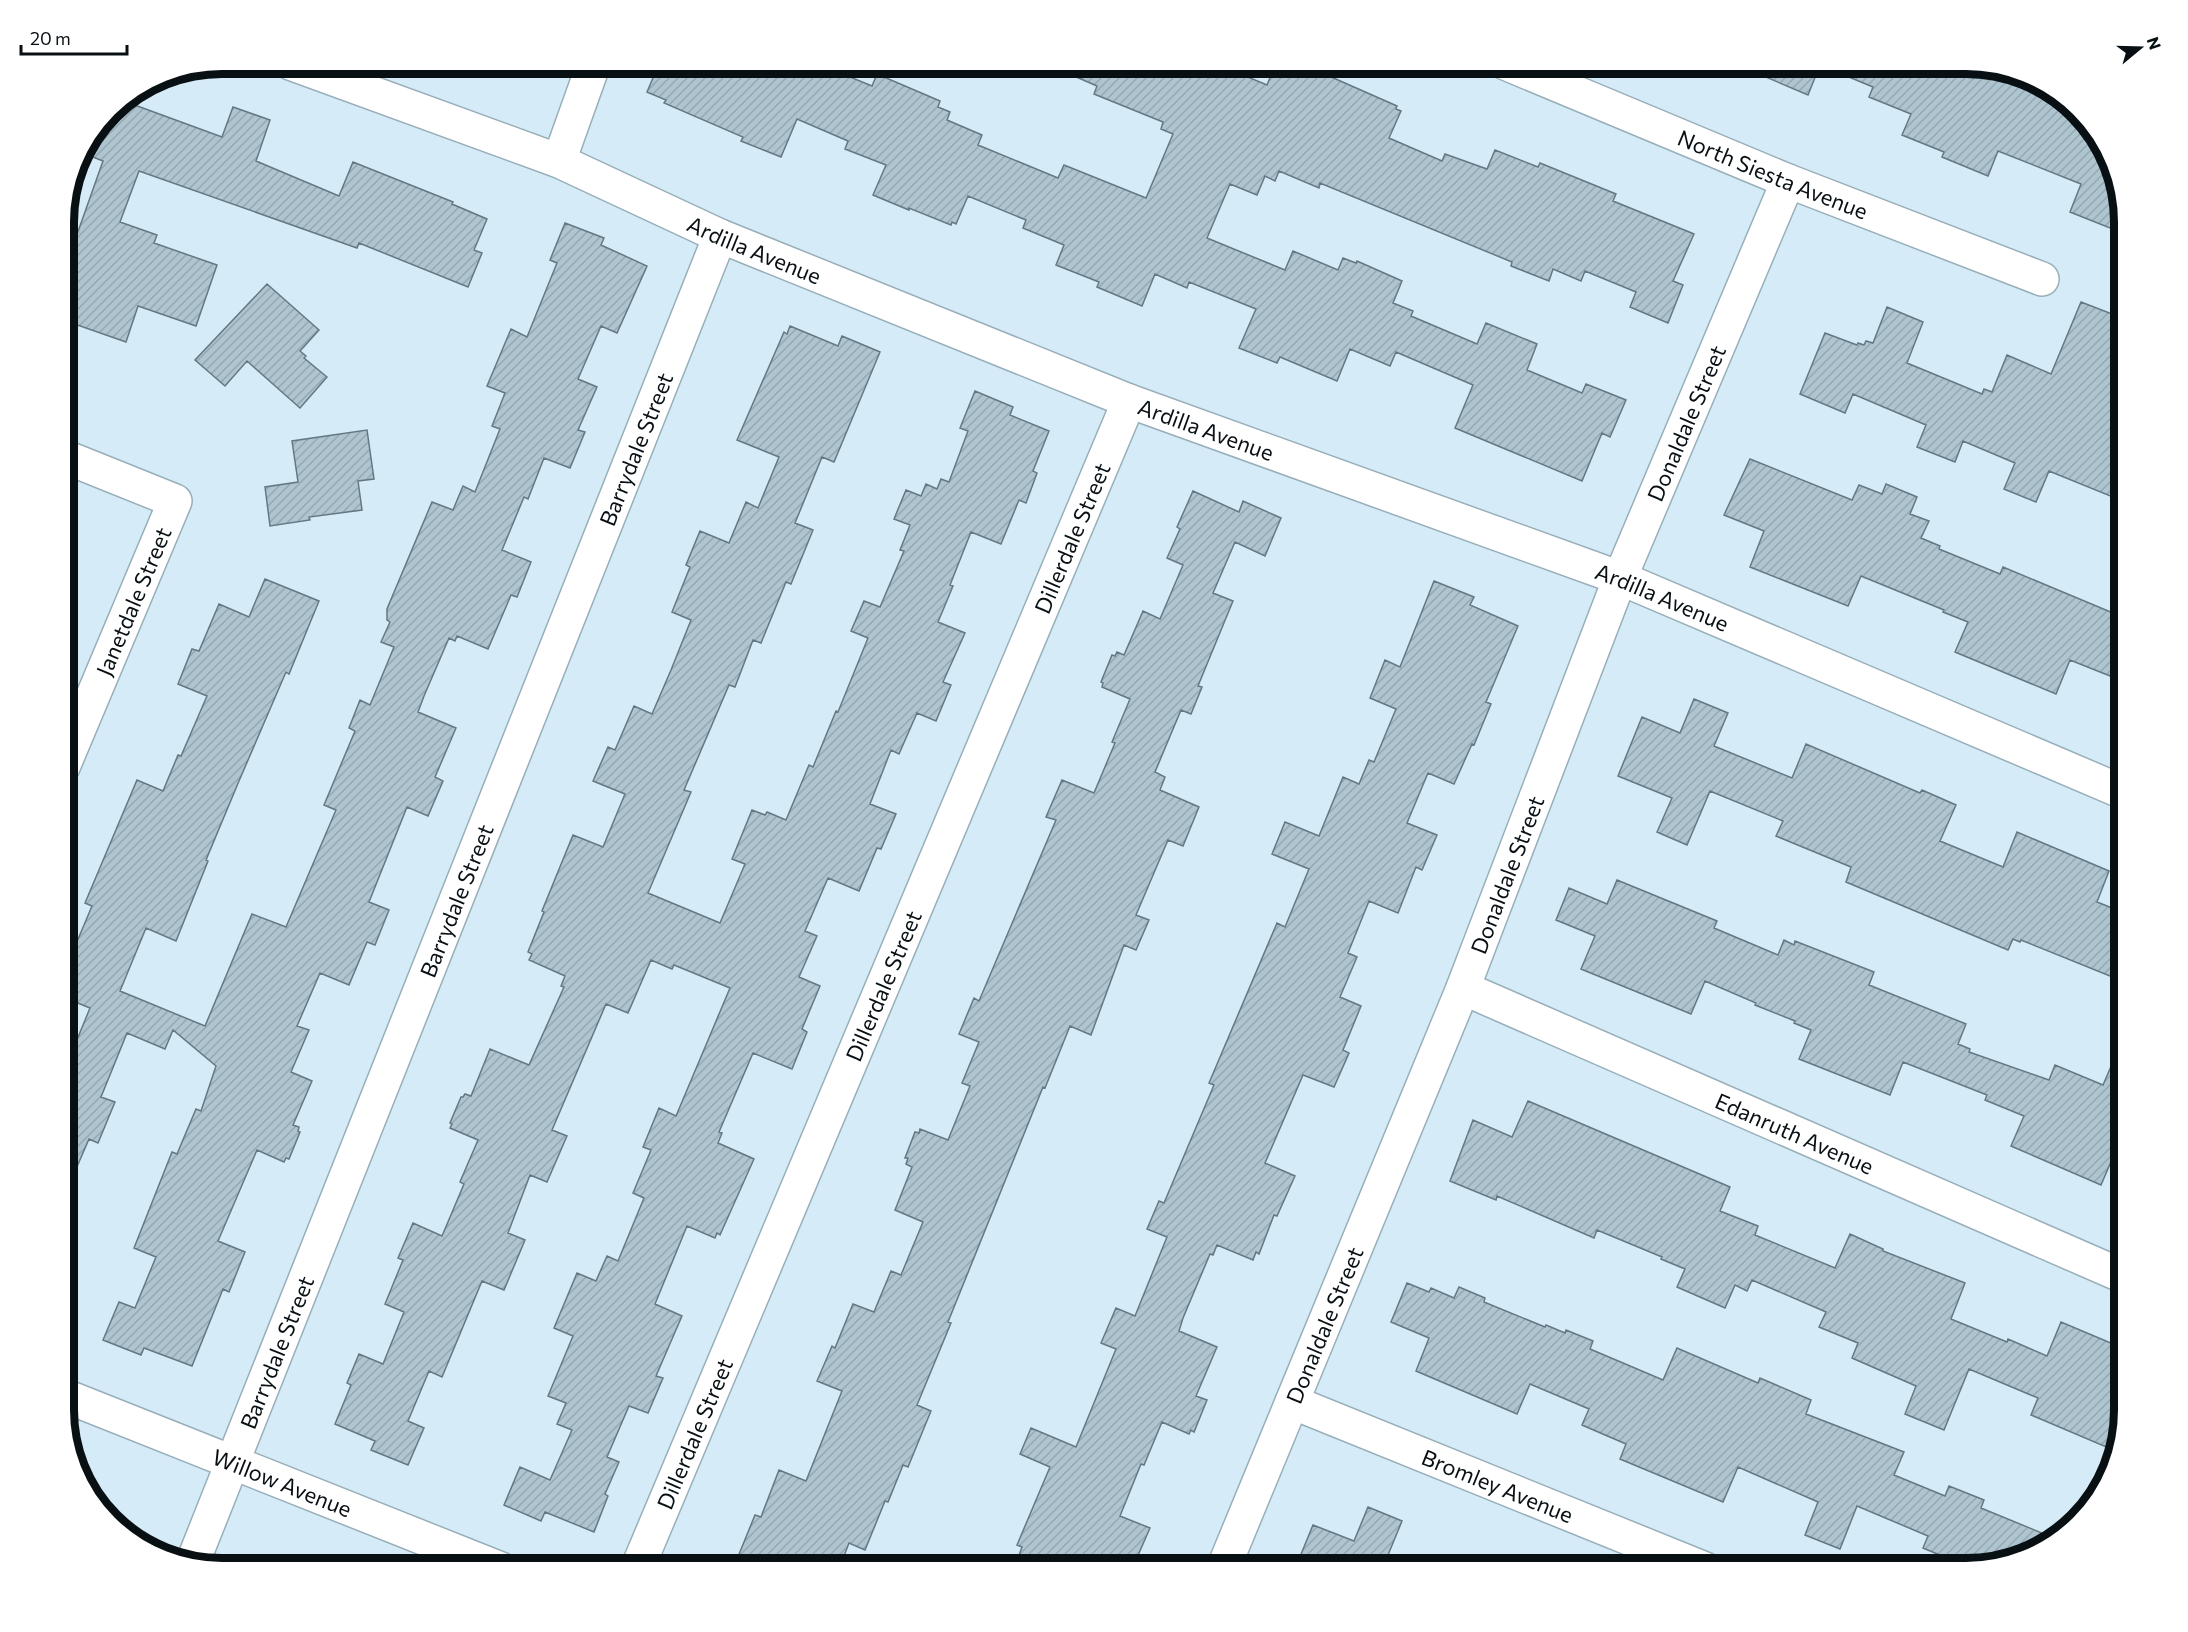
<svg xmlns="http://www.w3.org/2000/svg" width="2188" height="1632" viewBox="0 0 2188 1632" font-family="Commissioner,sans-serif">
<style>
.building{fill:url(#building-hatch);stroke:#637882;stroke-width:1.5}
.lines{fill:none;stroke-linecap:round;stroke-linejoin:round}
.minor-casing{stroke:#98afba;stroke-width:36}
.tertiary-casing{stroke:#98afba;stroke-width:36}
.minor{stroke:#fff;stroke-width:33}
.tertiary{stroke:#fff;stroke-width:33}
.labels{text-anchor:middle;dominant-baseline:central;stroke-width:4.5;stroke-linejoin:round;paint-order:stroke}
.street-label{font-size:22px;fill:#081014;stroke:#fff}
.rim{fill:none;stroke:#081014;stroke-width:8}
</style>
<defs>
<pattern id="building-hatch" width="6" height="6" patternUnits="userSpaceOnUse" patternTransform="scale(1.5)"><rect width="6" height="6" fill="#aec5d0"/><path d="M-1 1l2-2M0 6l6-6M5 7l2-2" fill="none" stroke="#94a8b2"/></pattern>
</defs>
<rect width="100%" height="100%" fill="#d5ecf8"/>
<path class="building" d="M681 63H816L872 86 877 74 940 101 938 107 950 112 947 120 982 135 978 145 1058 178 1064 165 1146 198 1173 134 1161 129 1163 122 1094 94 1097 86 1044 63H1214L1267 85 1276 63H1286L1318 76 1320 72 1397 106 1396 109 1401 111 1389 138 1442 161 1445 154 1487 169 1495 150 1538 167 1540 163 1616 194 1613 201 1694 234 1673 281 1683 285 1668 323 1630 307 1636 292 1585 271 1581 281 1553 269 1549 281 1511 266 1512 262 1320 183 1319 188 1279 171 1275 181 1265 176 1257 195 1230 184 1207 238 1285 270 1293 251 1338 270 1343 258 1356 263 1357 261 1402 281 1393 303 1413 311 1411 316 1477 344 1486 323 1537 344 1527 370 1582 393 1586 384 1626 400 1610 437 1602 433 1582 481 1455 428 1473 385 1396 352 1390 366 1350 349 1337 381 1280 357 1277 363 1239 348 1256 309 1189 282 1187 288 1155 274 1142 306 1097 287 1099 282 1056 265 1064 245 1023 228 1026 220 968 196 956 224 952 222 951 225 909 208V210L873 195 886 165 845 149 848 141 797 119 781 157 741 141 743 137 664 103 666 100 647 92 658 66 677 74Z
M1733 63H1966L1997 68 2059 94 2056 102 2074 110 2108 151 2125 222V234L2070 212 2081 184 1998 151 1988 176 1942 157 1944 152 1902 135 1911 114 1869 97 1873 87 1820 65 1808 95Z
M121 100 222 137 233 107 270 120 256 161 339 196 353 162 453 202 452 204 487 219 474 250 482 253 468 287 359 243 357 248 139 171 120 222 157 235 154 243 217 265 196 326 138 306 126 342 63 320V274L103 161 80 152Z
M565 223 604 238 601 245 647 266 617 333 601 326 578 379 597 387 578 430 585 432 570 468 544 458 528 499 524 497 502 550 531 562 517 597 511 595 488 649 457 636 455 641 449 638 424 696 418 712 456 728 435 777 443 781 428 816 407 807 369 902 389 910 375 945 367 942 349 985 320 973 297 1026 309 1030 291 1072 312 1081 293 1125 299 1127 298 1131 300 1132 289 1159 286 1158 284 1162 257 1150 218 1241 245 1252 229 1292 223 1289 192 1366 144 1348 141 1355 103 1340 119 1302 135 1308 156 1257 134 1248 172 1152 177 1154 196 1109 201 1111 216 1066 173 1030 165 1049 127 1033 101 1097 115 1102 98 1143 89 1139 63 1199V1074L90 1008 63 997V975L92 906 85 903 137 780 163 791 178 755 181 756 207 696 178 684 192 649 199 651 219 604 249 617 265 579 319 601 289 674 286 672 239 781 206 860 208 861 176 941 146 928 120 991 205 1026 252 914 286 927 336 810 324 805 355 731 349 728 360 700 370 705 394 647 381 642 390 622 387 620V609L432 502 453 510 463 486 475 492 500 429 492 426 505 393 487 386 511 329 527 337 557 263 550 260Z
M267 284 319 330 300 351 306 356 304 358 327 377 300 408 247 361 225 386 195 360Z
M2081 302 2125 319V502L2049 471 2036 502 2004 489 2015 463 1963 441 1955 462 1917 447 1926 425 1853 394 1845 413 1800 394 1825 333 1857 345 1858 343 1864 345 1866 341 1873 343 1887 307 1923 322 1907 363 1982 394 1984 389 1992 392 2007 355 2051 374Z
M790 326 838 346 842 336 880 352 834 462 822 457 795 523 813 530 791 584 786 582 761 643 753 640 735 687 729 685 684 790 691 792 648 893 720 923 745 864 732 859 752 810 765 815 767 812 786 820 809 765 813 767 836 711 838 712 868 638 851 631 864 601 880 607 904 551 900 550 910 525 894 519 906 490 921 496 926 484 937 489 941 479 949 482 968 431 960 428 975 391 1013 407 1010 415 1049 431 1033 471 1037 473 1026 503 1019 500 1001 544 971 532 950 585 953 586 938 622 965 633 943 682 951 685 936 721 917 713 899 754 891 750 870 804 896 814 881 849 877 848 859 891 828 878 805 931 817 936 799 977 820 986 802 1029 807 1032 792 1069 753 1053 719 1132 722 1133 718 1143 754 1159 720 1235 717 1233 715 1238 687 1226 655 1304 682 1316 656 1376 663 1378 648 1413 629 1406 607 1457 619 1462 605 1494 608 1496 594 1532 545 1512 541 1521 504 1505 520 1467 550 1480 572 1430 557 1424 566 1403 548 1396 573 1336 554 1328 577 1273 596 1281 607 1256 618 1261 644 1198 633 1193 651 1150 643 1147 659 1108 676 1116 730 988 674 965 672 969 651 960 628 1013 606 1004 552 1130 567 1136 547 1182 530 1175 508 1233 525 1240 504 1290 482 1281 442 1377 429 1371 408 1421 424 1428 408 1465 371 1450 375 1441 335 1424 351 1385 347 1383 359 1354 383 1364 404 1312 385 1304 403 1260 398 1258 413 1223 442 1236 464 1184 460 1182 478 1140 450 1128 452 1124 450 1123 461 1097H463L465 1094 471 1096 490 1049 529 1065 564 987 561 986 565 976 529 960 532 954 528 952 544 912 542 911 573 835 603 847 625 794 593 781 608 747 615 750 634 706 652 714 671 670 691 620 672 612 690 567 686 565 700 531 729 543 746 502 758 508 779 457 737 440 784 332 787 334Z
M367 430 374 479 358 481 362 510 309 517 310 520 270 526 265 487 298 482 292 441Z
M1750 459 1852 500 1859 485 1882 494 1886 484 1917 497 1910 514 1929 521 1921 538 1940 546 1939 549 2000 574 2003 567 2125 618V649L2116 673 2112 671 2110 676 2070 660 2056 694 1955 652 1968 622 1943 612 1944 610 1861 576 1848 606 1750 567 1764 531 1724 515Z
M1193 491 1239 512 1243 501 1281 518 1265 556 1235 542 1213 593 1233 601 1198 686 1202 687 1191 714 1181 710 1155 772 1165 777 1160 790 1199 807 1183 846 1168 840 1136 915 1149 920 1136 950 1124 945 1091 1035 1070 1026 1045 1088 1043 1087 948 1322 951 1323 917 1405 931 1411 908 1467 903 1465 888 1502 885 1501 865 1550 849 1543 839 1569H733L755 1515 761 1517 779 1470 806 1481 842 1391 817 1381 832 1346 835 1348 853 1304 874 1312 891 1271 901 1275 923 1222 895 1210 912 1167 906 1164 908 1158H905L915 1132 919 1133 920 1129 948 1140 970 1086 962 1083 979 1042 959 1034 974 998 979 1001 1056 820 1046 817 1062 780 1094 793 1115 743 1112 742 1130 699 1102 687 1103 683 1101 682 1112 655 1115 656 1117 652 1124 655 1143 611 1160 619 1183 565 1167 558 1180 529 1177 527Z
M1434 581 1474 597 1470 605 1518 626 1486 702 1491 704 1474 745 1472 744 1454 784 1428 773 1407 823 1437 835 1422 870 1416 867 1398 913 1369 901 1348 953 1357 957 1340 997 1361 1006 1343 1050 1349 1053 1334 1087 1303 1075 1265 1163 1295 1176 1277 1216 1274 1215 1259 1254 1256 1252 1253 1260 1217 1245 1213 1255 1210 1254 1183 1318 1179 1331 1217 1347 1196 1396 1207 1400 1194 1432 1191 1430 1189 1434 1162 1422 1144 1465 1141 1464 1120 1516 1150 1528 1132 1569H1014L1022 1547 1017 1545 1050 1467 1020 1454 1031 1428 1076 1447 1116 1349 1101 1343 1116 1308 1135 1316 1167 1237 1147 1229 1159 1201 1164 1203 1214 1085 1209 1083 1277 923 1285 927 1309 869 1272 854 1285 822 1319 836 1343 777 1359 784 1369 760 1374 762 1396 709 1370 698 1385 660 1400 667Z
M1694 699 1728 713 1714 746 1792 778 1806 744 1920 793 1922 790 1956 805 1940 841 2003 867 2017 832 2109 871 2097 902 2125 913V940L2110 976 2021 940 2020 942 2013 939 2008 950 1846 882 1851 867 1776 836 1783 821 1710 791 1687 845 1657 832 1672 798 1618 776 1642 717 1680 733Z
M1617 880 1717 921 1714 928 1778 955 1784 940 1794 945 1795 941 1874 972 1869 985 1966 1024 1958 1044 1970 1049 1969 1052 2049 1080 2055 1065 2103 1085 2125 1034V1154L2116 1150 2101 1185 2011 1146 2024 1116 1985 1100 1987 1095 1903 1062 1890 1095 1799 1059 1811 1030 1794 1023 1795 1021 1755 1005 1756 1003 1705 981 1691 1014 1581 969 1595 936 1556 920 1569 888 1607 904Z
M1528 1101 1730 1187 1720 1211 1758 1226 1755 1235 1835 1268 1850 1234 1883 1249V1251L1965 1283 1951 1319 2007 1342 2008 1339 2047 1356 2061 1322 2125 1349V1410L2118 1452 2031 1415 2038 1398 1969 1369 1944 1430 1905 1414 1916 1386 1852 1358 1858 1343 1819 1327 1826 1312 1752 1280 1747 1291 1735 1285 1725 1308 1677 1287 1685 1269 1661 1259 1662 1257 1597 1230 1594 1238 1497 1196 1496 1200 1450 1181 1473 1120 1512 1137Z
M1407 1283 1429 1292 1431 1288 1454 1298 1459 1287 1485 1298 1484 1302 1545 1327 1546 1325 1565 1333 1566 1330 1593 1341 1590 1349 1663 1380 1677 1348 1758 1383 1760 1378 1811 1400 1806 1414 1904 1452 1894 1475 1945 1496 1949 1486 1984 1500 1981 1508 2054 1538 2036 1553 1971 1568 1923 1548 1928 1536 1857 1506 1840 1549 1805 1535 1818 1502 1738 1467 1723 1502 1620 1459 1626 1444 1582 1425 1589 1409 1530 1384 1517 1414 1416 1371 1429 1338 1391 1322Z
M1368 1507 1402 1521 1388 1555 1419 1569H1295L1313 1525 1354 1541Z"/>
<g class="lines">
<g class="minor-casing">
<g id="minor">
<path id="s1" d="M290 63 559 161 720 236 1129 401 1620 578 2125 793"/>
<path id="s2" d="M1505 63 1788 181 2042 279"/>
<path d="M559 161 594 63"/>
<path id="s3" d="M63 767 175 501 63 456"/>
<path id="s4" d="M1463 988 2125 1277"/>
<path id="s5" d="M1292 1402 1705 1569"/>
<path id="s6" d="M192 1564 720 236"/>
<path id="s7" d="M637 1569 1129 401"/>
<path id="s8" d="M1223 1569 1463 988 1620 578 1788 181"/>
</g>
</g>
<g class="tertiary-casing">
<g id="tertiary">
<path id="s9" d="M63 1395 501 1569"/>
</g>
</g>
<use href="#minor" class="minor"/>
<use href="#tertiary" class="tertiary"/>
</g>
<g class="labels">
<g class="street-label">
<text stroke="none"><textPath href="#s2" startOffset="290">North Siesta Avenue</textPath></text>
<text stroke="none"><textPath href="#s1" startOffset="501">Ardilla Avenue</textPath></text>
<text stroke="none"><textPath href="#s8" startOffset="1236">Donaldale Street</textPath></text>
<text stroke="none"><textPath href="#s1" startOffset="987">Ardilla Avenue</textPath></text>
<text stroke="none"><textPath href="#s6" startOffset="1200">Barrydale Street</textPath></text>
<text stroke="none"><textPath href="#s7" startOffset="1119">Dillerdale Street</textPath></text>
<text stroke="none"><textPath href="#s1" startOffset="1473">Ardilla Avenue</textPath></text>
<text stroke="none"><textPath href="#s3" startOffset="180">Janetdale Street</textPath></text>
<text stroke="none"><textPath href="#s8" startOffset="750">Donaldale Street</textPath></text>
<text stroke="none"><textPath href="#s6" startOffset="714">Barrydale Street</textPath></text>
<text stroke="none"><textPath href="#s7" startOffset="633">Dillerdale Street</textPath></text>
<text stroke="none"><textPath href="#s4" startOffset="362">Edanruth Avenue</textPath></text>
<text stroke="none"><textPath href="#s8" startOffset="264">Donaldale Street</textPath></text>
<text stroke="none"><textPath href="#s6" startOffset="228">Barrydale Street</textPath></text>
<text stroke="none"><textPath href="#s7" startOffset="147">Dillerdale Street</textPath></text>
<text stroke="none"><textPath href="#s9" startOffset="236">Willow Avenue</textPath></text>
<text stroke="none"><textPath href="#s5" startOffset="222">Bromley Avenue</textPath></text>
</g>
</g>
<path d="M0 0H2188V1632H0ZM222 74H1966A148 148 0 0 1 2114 222V1410A148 148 0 0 1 1966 1558H222A148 148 0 0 1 74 1410V222A148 148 0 0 1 222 74Z" fill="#fff" fill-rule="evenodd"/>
<path class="rim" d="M222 74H1966A148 148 0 0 1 2114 222V1410A148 148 0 0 1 1966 1558H222A148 148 0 0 1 74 1410V222A148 148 0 0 1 222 74Z"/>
<g transform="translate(2140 48) rotate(71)" stroke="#ffffff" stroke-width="4.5" paint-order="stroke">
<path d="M0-4.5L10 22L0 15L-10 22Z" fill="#081014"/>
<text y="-9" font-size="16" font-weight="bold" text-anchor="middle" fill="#081014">N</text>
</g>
<path d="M21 45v9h106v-9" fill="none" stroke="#081014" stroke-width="3"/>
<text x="30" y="45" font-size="18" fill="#081014" stroke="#ffffff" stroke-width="4.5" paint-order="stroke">20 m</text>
</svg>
